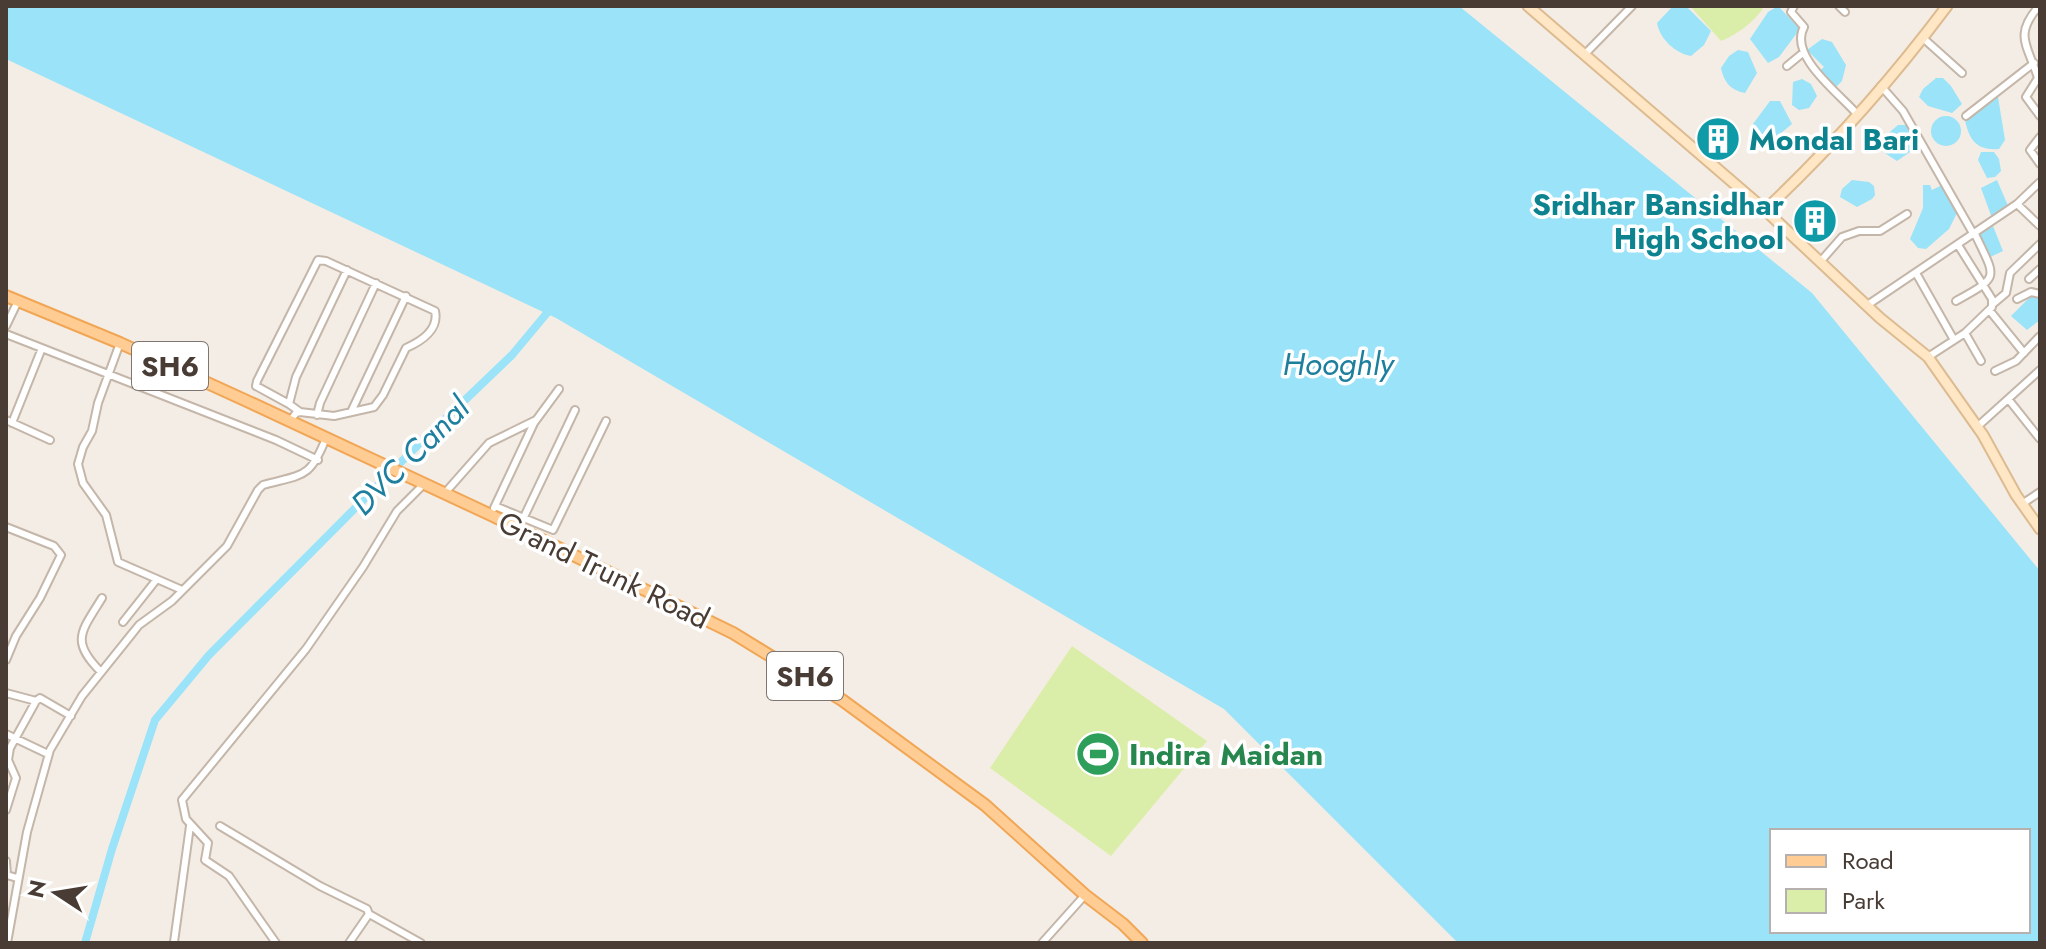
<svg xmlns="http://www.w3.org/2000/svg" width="2046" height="949" viewBox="0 0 2046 949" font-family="Jost,sans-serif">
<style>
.green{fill:#dbeea9}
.water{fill:#9ae3f8;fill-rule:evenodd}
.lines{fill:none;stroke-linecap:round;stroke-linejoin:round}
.canal{stroke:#9ae3f8;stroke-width:8}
.street-casing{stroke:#c4b6a9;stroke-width:10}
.secondary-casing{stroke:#ddbb91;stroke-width:13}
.primary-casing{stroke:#f1a656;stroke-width:14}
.street{stroke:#fff;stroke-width:6}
.secondary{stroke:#ffe6c4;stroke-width:9}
.primary{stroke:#ffcd93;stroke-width:10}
.labels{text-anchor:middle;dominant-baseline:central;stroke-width:7;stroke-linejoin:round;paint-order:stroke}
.shield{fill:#fff;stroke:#7f7671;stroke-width:2}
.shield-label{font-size:28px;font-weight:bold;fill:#483c34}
.culture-label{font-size:30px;font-weight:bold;fill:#0d838f;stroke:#fff;text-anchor:start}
.street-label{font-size:30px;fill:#483c34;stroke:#fff}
.leisure-label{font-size:30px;font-weight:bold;fill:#27864d;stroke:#fff;text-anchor:start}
.water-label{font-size:32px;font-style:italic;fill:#1d7f9d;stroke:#fff}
</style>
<rect width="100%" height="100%" fill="#f4ede5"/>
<path class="green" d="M1690 6H1760L1763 9C1752 23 1738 34 1721 41Z
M1072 646 1207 741 1111 856 990 768Z"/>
<path class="water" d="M6 6H1459L1812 293 2040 571V943H1458L1224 709 556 318 6 59ZM1772 831H2028V931H1772Z
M1673 6H1686L1711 31 1704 45 1691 56C1675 53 1660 39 1657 23Z
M1778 6 1800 29 1779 57 1768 63 1750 39 1768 12Z
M1822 39 1832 42 1846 65 1842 81 1835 88 1817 79 1816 74 1824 67 1807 50Z
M1738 50 1748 52 1757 73 1745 93C1730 90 1724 82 1721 68L1729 56Z
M1936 78H1943L1951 86 1962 104 1952 113 1928 106 1919 97 1923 89Z
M1802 79 1811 84 1817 96 1809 108 1799 110 1792 105 1793 82Z
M1998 97 2005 140 1999 149C1977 151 1969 140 1965 120L1991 98Z
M1770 101H1780L1792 124 1760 150 1752 140 1753 124Z
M1931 131a15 15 0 1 1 30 0a15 15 0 1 1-30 0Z
M1898 125H1908L1920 145 1897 161 1880 150 1885 136Z
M1981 152H1994L1999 159 2001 171 1995 177 1987 178 1978 160Z
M1852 180 1869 182 1874 186 1875 195 1872 199 1857 207 1840 197 1842 189Z
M1997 180 2009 208 1992 218 1981 188Z
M1923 185H1930L1932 190 1942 185 1957 213 1949 229 1926 249 1918 248 1910 239 1923 208Z
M1993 226 2003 251 1986 259 1977 236Z
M2032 295 2040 296V320L2027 330 2011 316Z"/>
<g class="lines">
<path class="canal" d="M85 943 112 849 155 720 209 655 417 446 512 355 552 307"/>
<g class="street-casing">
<path id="street" d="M1794 6 1791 12 1804 27C1788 56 1840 94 1857 114
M1839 6 1845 12
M2039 6C2013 36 2028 45 2038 78L2026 97 2040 116
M1923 38 1962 73
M1585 54 1632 6
M1787 66 1804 52
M1881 86 1903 111 1974 235
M1966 116 2034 63
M2040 137 2030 150 2040 164
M2017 204 2040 226
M1820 262 1842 237 1859 231H1880L1907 214
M1916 273 1954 340
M2029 279 2040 269
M2017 299 2031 292 2040 294
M1956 301C2001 276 1996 279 1975 234
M1993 304 2006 293 2010 273 2040 244
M1866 306 2017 204 2040 182
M1990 311 2024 353
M6 326 18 301
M1965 333 1981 361
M6 334 276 440 318 460
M120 343 98 403 92 431 83 447 78 464 83 483 106 515 118 562 182 590
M1928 357 1965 333 1992 307V299L1958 245
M1995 371 2016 361 2040 336
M2009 400 2040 439
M289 404 256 386 257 381 318 260 326 261 435 311C439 329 422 341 406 348L383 395 374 407 334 416 300 412 296 413 290 421
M300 412 289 404 296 377 347 270
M351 412 406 296
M317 415 320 403 376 283
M6 420 50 440
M12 423 42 348
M1977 427 2040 370
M444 494 489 443 536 420
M2022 504 2040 492
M495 506 553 530 606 421
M494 508 534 423 559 389
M523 519 575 410
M6 527 54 546 61 555 40 598 16 636 6 660
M123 622 157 579
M101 672C70 641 81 632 102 598
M6 693 36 701 40 698 71 716
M6 734 48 754
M6 810 16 778 8 760 10 748 36 701
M220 826 320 886 367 909 369 914
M6 861 7 875 17 878
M174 942 190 826
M7 943 27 832 50 750 82 696 131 635 139 625 172 601 227 546 258 490 263 485C303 474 310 479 326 438
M276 943 229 876 205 860 208 843 186 819 182 800 306 649 363 567 397 511 423 485
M349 943 369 914 421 943
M1042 943 1085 895"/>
</g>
<g class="secondary-casing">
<path id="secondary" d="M1528 6 1765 210 1880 318 1928 357 1983 435 2016 495 2040 529
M1765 210C1831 148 1893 78 1947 6"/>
</g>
<g class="primary-casing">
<path id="primary" d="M6 296 120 343 249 402 491 515 733 633 842 700 985 805 1085 895 1123 924 1142 943"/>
</g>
<use href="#street" class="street"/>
<use href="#secondary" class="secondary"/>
<use href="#primary" class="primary"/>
</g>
<defs>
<g id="building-disc" transform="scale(2.3)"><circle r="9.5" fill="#0f9aa8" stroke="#fff"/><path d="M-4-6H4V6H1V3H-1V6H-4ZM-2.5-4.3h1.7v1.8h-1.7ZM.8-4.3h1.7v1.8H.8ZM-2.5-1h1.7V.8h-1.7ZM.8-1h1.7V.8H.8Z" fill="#fff"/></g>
<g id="stadium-disc" transform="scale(2.3)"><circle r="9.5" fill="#2e9e5b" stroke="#fff"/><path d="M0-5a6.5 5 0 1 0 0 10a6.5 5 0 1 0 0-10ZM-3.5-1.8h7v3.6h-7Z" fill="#fff"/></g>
</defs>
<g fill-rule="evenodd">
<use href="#building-disc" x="1718" y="139"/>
<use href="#building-disc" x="1815" y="221"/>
<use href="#stadium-disc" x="1098" y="754"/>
</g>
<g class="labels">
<g class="shield">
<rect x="132" y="342" width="76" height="48" rx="6"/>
<rect x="767" y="652" width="76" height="48" rx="6"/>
</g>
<g class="shield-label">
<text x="170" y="366">SH6</text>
<text x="805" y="676">SH6</text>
</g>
<g class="culture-label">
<text x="1749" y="139">Mondal Bari</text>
<text x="1784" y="204" text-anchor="end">Sridhar Bansidhar<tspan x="1784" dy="34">High School</tspan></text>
</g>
<g class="street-label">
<text transform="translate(604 570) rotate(26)">Grand Trunk Road</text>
</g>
<g class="leisure-label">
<text x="1129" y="754">Indira Maidan</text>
</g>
<g class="water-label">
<text x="1338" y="364">Hooghly</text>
<text transform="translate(410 456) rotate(-45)">DVC Canal</text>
</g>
</g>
<rect width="2046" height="949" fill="none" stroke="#483c34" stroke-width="16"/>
<rect x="1770" y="829" width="260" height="104" fill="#ffffff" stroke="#b6b1ae" stroke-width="2"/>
<rect x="1786" y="855" width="40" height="12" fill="#ffcd93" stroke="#b6b1ae" stroke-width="2"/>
<text x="1842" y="869" font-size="24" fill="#483c34">Road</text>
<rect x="1786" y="889" width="40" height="24" fill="#dbeea9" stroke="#b6b1ae" stroke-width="2"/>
<text x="1842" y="909" font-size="24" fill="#483c34">Park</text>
<g transform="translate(56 893) rotate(282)" stroke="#ffffff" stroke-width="6" paint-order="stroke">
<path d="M0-6L14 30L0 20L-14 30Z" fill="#483c34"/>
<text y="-12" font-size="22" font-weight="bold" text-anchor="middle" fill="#483c34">N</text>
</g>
</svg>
